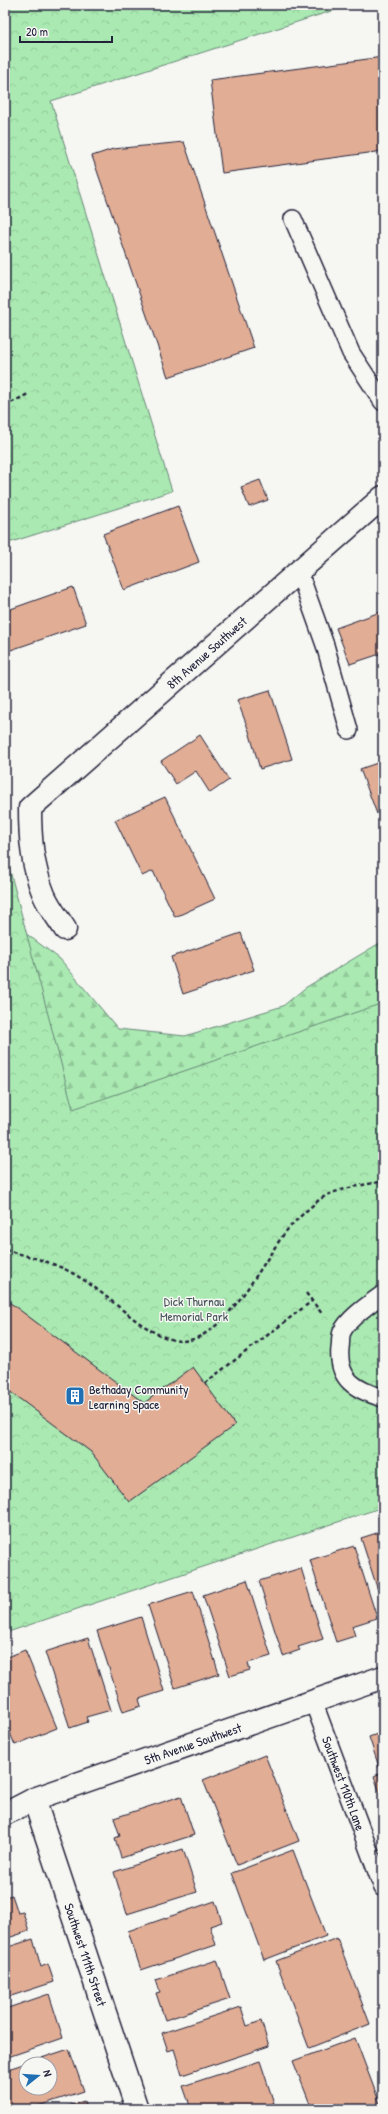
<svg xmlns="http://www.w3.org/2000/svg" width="388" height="2114" viewBox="0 0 388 2114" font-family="'Patrick Hand',sans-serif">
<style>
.forest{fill:url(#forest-firs);stroke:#668676}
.park{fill:url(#park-crowns);stroke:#668676}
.building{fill:#e1ad95;stroke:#22223b;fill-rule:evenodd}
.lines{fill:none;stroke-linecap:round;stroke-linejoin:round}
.service-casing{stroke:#22223b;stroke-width:20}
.minor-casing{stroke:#22223b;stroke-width:25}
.path{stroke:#22223b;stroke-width:2.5;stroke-dasharray:4 3;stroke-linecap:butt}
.service{stroke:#f6f6f2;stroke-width:17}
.minor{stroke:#f6f6f2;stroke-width:22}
.labels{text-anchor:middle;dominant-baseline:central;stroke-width:3;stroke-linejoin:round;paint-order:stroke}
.street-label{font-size:13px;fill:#22223b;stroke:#f6f6f2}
.park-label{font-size:13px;fill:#445459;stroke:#f6f6f2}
.poi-label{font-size:13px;fill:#22223b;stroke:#f6f6f2;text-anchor:start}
</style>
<defs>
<pattern id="forest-firs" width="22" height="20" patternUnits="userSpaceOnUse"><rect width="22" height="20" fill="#aaeab2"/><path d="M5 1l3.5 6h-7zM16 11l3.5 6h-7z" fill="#92c89a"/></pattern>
<pattern id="park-crowns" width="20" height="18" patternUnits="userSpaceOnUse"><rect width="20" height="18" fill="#aaeab2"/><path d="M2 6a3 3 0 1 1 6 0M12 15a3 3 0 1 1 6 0" fill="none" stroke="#92c89a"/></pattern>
</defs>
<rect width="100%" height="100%" fill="#f6f6f2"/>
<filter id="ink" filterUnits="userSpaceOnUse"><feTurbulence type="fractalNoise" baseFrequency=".025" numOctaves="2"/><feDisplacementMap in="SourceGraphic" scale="8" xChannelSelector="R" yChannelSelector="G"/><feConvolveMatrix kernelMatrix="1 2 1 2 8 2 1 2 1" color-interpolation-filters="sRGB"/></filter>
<g filter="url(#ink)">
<path class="forest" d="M5 918 60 959 118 1029 185 1036 283 1006 305 988 383 941V1098L114 1234Z"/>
<path class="park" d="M5 5H350L51 101 172 491 5 544Z
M5 852 73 1109 383 1003V1507L5 1633Z"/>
<path class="building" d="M383 57V151L222 173 210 80Z
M184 142 254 348 168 377 92 156 113 149Z
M260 480 268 500 249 507 241 487Z
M178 506 199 562 124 590 103 534Z
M73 587 86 624 5 652V611Z
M383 611V653L350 664 336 628Z
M270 690 292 759 260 769 249 731 237 700Z
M200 735 229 780 210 793 196 771 176 784 161 761Z
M383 761V812L377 814 360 769Z
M165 797 215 899 175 917 153 871 142 876 115 820Z
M241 933 254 970 183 994 171 957Z
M5 1299 144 1403 193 1367 235 1425 129 1502 91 1452 5 1388Z
M383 1531V1606L361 1538Z
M354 1546 377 1618 352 1626 355 1636 336 1642 310 1560Z
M301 1568 323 1639 298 1647 300 1650 283 1656 259 1581Z
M247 1580 271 1656 248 1663 250 1670 230 1676 203 1595Z
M193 1591 219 1674 175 1688 148 1605Z
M141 1617 164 1691 139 1699 141 1706 123 1712 97 1631Z
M88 1638 111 1710 86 1717 88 1722 70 1728 45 1652Z
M25 1650 57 1728 15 1745 5 1721V1658Z
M383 1732V1802L374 1776 381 1773 369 1737Z
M265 1755 299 1841 237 1865 203 1780Z
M181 1796 194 1835 121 1858 115 1838 120 1836 114 1818Z
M183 1849 197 1892 127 1914 114 1872Z
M293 1850 326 1936 264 1960 232 1873Z
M12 1895 18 1913 23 1912 29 1931 5 1939V1897Z
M215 1901 222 1922 210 1926 216 1945 141 1970 128 1931Z
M337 1938 370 2024 309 2048 276 1961Z
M33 1939 41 1967 48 1964 54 1982 5 1998V1948Z
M217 1960 230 1999 165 2020 156 1993 160 1992 156 1980Z
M49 1994 63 2038 5 2058V2009Z
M241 2007 247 2026 261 2021 269 2046 182 2075 174 2049 168 2051 162 2033Z
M355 2038 382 2109H312L293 2061Z
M69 2049 84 2091 29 2109H9L5 2099V2070ZM26 2064H50V2088H26Z
M260 2061 274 2103 255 2109H191L183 2086Z
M84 2101 86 2109H58Z"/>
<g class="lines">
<g class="service-casing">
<g id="service">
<path d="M293 219 351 353 383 402"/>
<path d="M299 572 325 645 349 730"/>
<path d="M383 1294C371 1303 348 1318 342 1332 340 1336 341 1343 340 1348 337 1380 356 1390 383 1398"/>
<path id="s1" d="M313 1701 383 1888"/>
</g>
</g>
<g class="minor-casing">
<g id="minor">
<path id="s2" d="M65 929C58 918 49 907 44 895 32 866 30 838 30 808L383 497"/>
<path id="s3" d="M34 1799 137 2109"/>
<path id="s4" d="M5 1814 34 1799 383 1677"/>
</g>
</g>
<path class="path" d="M5 406 28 394
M5 1250C31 1257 55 1262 79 1277 108 1294 142 1333 174 1340 221 1351 263 1259 288 1229 297 1219 309 1208 319 1200 333 1189 365 1185 383 1181
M306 1293 323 1315
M205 1383 312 1301"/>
<use href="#service" class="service"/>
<use href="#minor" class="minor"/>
</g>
</g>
<defs>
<g id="building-square" transform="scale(1)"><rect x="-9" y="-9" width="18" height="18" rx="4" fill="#1f6fb2" stroke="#f6f6f2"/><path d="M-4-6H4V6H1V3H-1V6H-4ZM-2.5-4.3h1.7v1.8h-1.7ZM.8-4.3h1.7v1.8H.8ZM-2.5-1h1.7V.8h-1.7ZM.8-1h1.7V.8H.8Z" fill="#fff"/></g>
</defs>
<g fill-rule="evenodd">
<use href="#building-square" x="75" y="1396"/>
</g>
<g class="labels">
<g class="street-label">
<text stroke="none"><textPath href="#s2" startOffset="364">8th Avenue Southwest</textPath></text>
<text stroke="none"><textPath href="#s4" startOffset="201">5th Avenue Southwest</textPath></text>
<text stroke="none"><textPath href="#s1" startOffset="88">Southwest 110th Lane</textPath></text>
<text stroke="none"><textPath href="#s3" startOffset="164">Southwest 111th Street</textPath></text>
</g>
<g class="park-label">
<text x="194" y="1301">Dick Thurnau<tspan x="194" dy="15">Memorial Park</tspan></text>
</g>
<g class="poi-label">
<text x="89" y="1389">Bethaday Community<tspan x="89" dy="15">Learning Space</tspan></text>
</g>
</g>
<rect width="388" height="2114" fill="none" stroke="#f6f6f2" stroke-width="20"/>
<rect x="10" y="10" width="368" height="2094" fill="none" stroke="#22223b" stroke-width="1.5" filter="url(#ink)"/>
<g transform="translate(38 2076) rotate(73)"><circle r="19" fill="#f6f6f2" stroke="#a1a1a9"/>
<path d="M0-3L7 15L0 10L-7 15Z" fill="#1f6fb2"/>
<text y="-6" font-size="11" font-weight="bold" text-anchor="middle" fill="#22223b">N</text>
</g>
<path d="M20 36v6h92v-6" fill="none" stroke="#22223b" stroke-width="2"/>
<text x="26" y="36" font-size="12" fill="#22223b" stroke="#f6f6f2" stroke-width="3" paint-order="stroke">20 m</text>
</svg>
